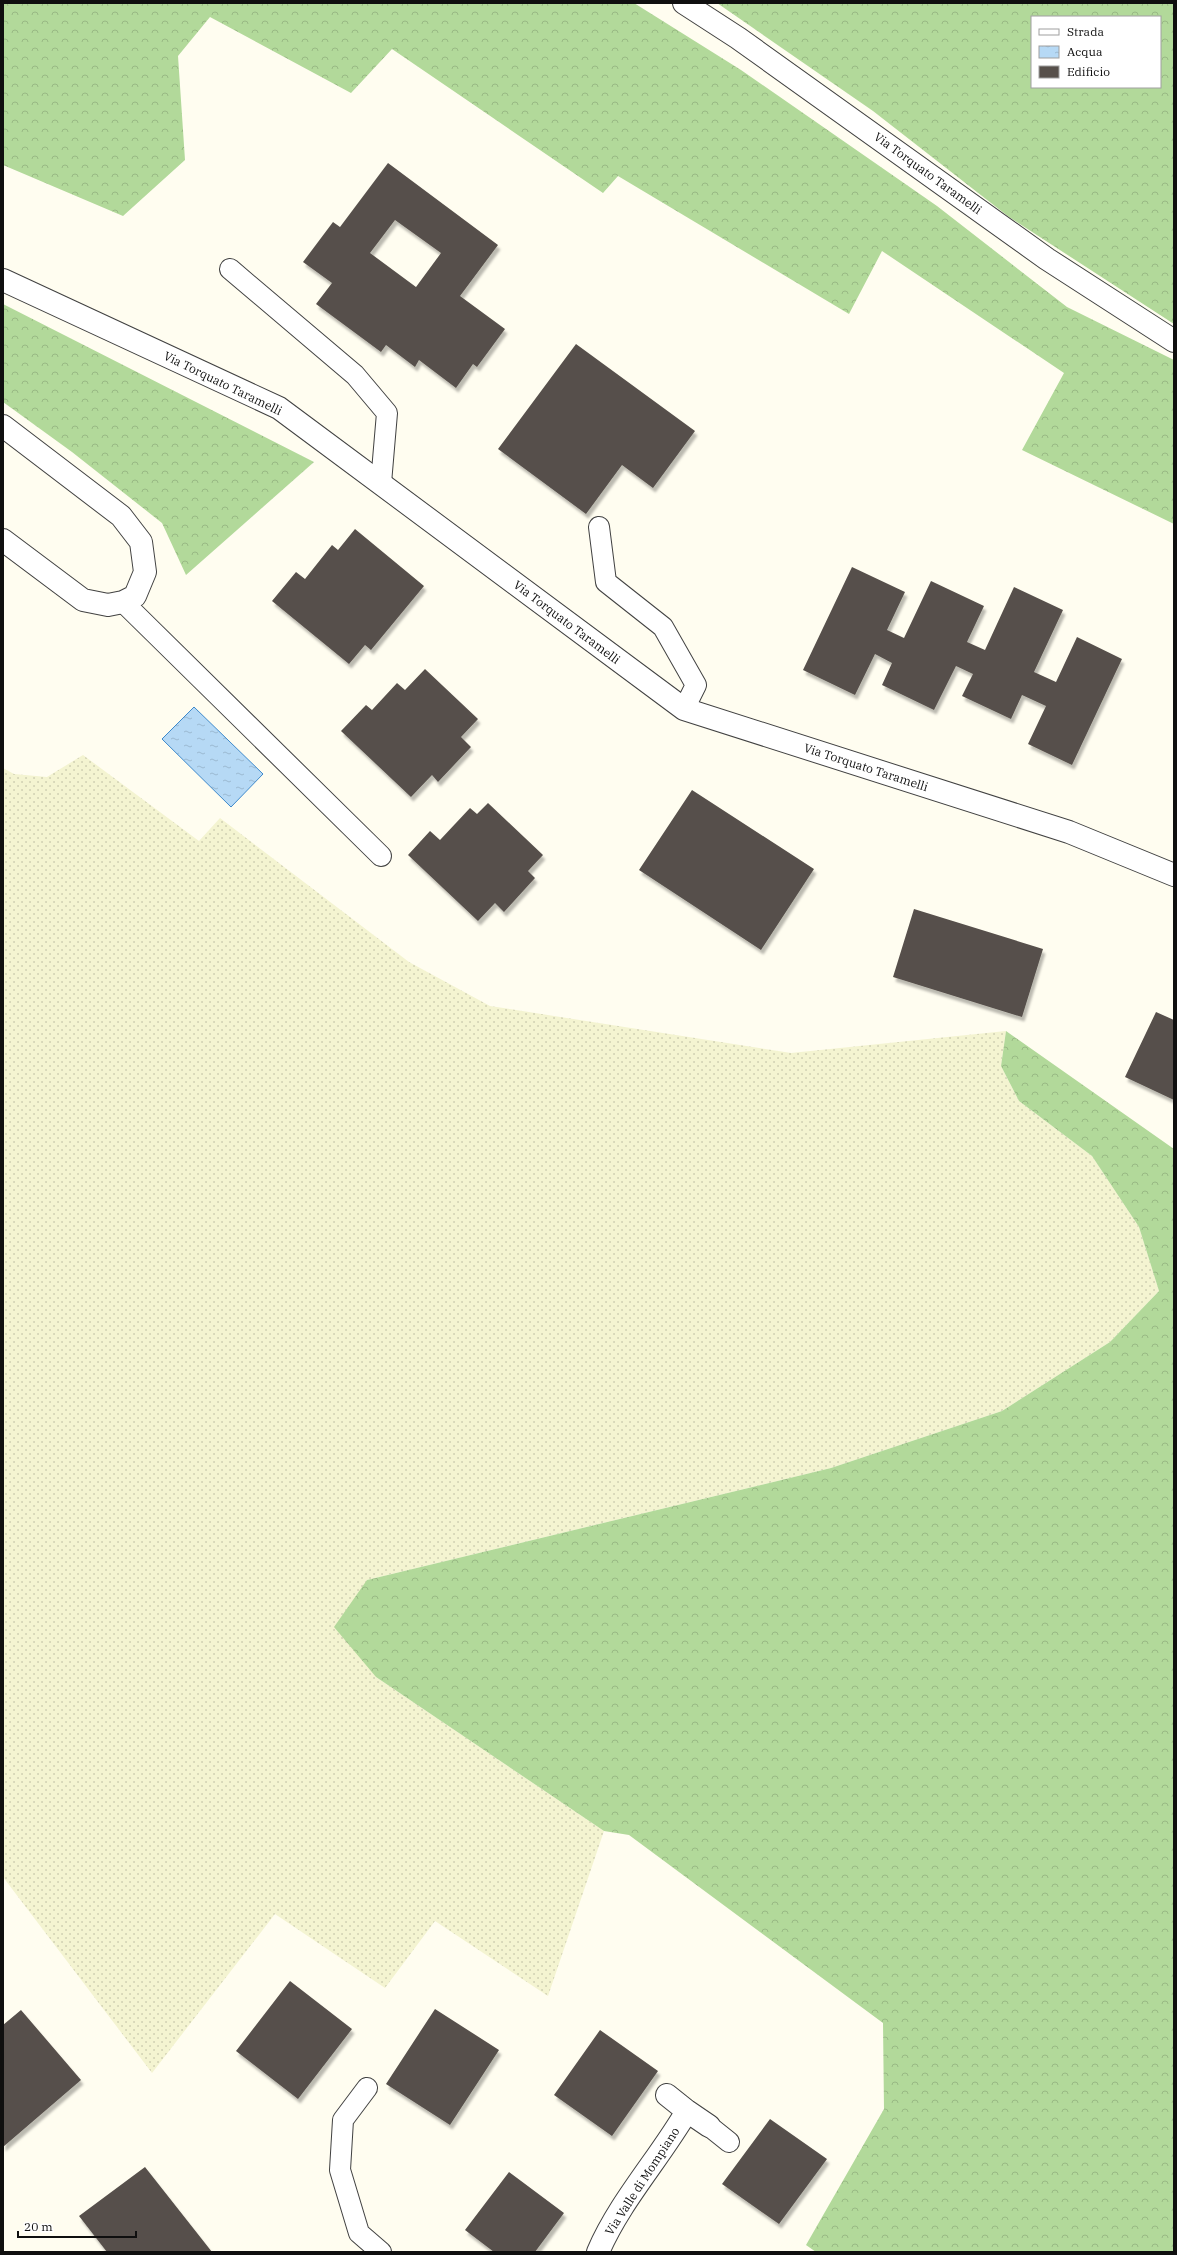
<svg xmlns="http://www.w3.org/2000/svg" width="1177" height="2255" viewBox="0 0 1177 2255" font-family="'IBM Plex Serif',serif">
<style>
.farmland{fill:url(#farmland-dots)}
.forest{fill:url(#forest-crowns);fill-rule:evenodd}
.water{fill:url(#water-ripples);stroke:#3e89cb}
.building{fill:#57504b;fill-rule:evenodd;filter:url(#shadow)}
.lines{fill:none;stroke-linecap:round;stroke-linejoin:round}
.service-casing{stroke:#424242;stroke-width:22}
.minor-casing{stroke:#424242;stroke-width:24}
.service{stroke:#fff;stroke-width:20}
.minor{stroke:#fff;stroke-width:22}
.labels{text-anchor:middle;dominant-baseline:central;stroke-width:4;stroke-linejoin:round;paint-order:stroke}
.street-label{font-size:12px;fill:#0f0f0f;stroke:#fff}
</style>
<defs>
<pattern id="farmland-dots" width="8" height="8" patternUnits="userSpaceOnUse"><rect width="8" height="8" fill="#f4f4d1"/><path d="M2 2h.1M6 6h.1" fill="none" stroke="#d0d0b2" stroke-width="1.8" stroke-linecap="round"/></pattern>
<pattern id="forest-crowns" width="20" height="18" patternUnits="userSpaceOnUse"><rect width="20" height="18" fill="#b2d99a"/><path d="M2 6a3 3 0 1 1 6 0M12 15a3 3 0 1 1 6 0" fill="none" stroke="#98b984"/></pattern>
<pattern id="water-ripples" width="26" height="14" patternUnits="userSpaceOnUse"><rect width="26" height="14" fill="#b6d9f5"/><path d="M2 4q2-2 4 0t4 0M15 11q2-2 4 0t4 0" fill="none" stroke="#9bb9d1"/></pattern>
<filter id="shadow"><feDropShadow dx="2.5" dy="4.5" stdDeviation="1" flood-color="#0004"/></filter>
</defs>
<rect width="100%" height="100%" fill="#fffdf0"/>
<path class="farmland" d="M83 755 199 841 220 818 409 962 490 1006 791 1053 1006 1031 1001 1066 1019 1101 1092 1156 1139 1227 1159 1291 1110 1342 1002 1411 831 1468 367 1580 376 1677 604 1831 548 1996 435 1921 385 1988 275 1914 152 2073 3 1877V768L14 774 47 777Z"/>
<path class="forest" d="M3 3H634L741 70 937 206 1067 307 1174 360V524L1022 450 1064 373 882 251 849 314 618 176 603 193 392 49 351 93 210 17 178 56 185 160 123 216 3 165Z
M717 3H1174V324L1009 217 873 111ZM1032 17H1160V87H1032Z
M3 304 314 462 186 575 162 523 72 452 3 402Z
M1006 1031 1174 1149V2252H816L806 2245 884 2109 883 2023 629 1835 604 1831 376 1677 334 1627 367 1580 831 1468 1002 1411 1110 1342 1159 1291 1139 1227 1092 1156 1019 1101 1001 1066Z"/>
<path class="water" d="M194 707 263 774 231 807 162 739Z"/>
<path class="building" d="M388 163 498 245 460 296 505 329 477 367 473 364 456 388 419 360 415 367 386 345 381 352 316 304 332 283 303 262 333 222 340 227ZM395 220 441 253 416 287 370 253Z
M576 344 695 431 653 488 622 465 586 514 498 449Z
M355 529 424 586 371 650 365 645 349 664 272 601 296 572 305 579 332 545 338 550Z
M852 567 905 592 887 630 904 638 931 581 984 606 967 642 985 650 1014 587 1063 610 1034 672 1056 682 1077 637 1122 659 1072 765 1028 744 1046 706 1022 695 1011 719 962 696 973 674 956 666 934 710 882 685 892 663 875 654 855 695 803 670Z
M425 669 478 719 461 737 471 747 438 782 432 775 411 797 341 731 366 705 372 710 397 683 405 690Z
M692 790 814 869 761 950 639 870Z
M488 803 543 855 528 871 535 878 504 912 495 903 478 921 408 855 430 831 440 840 470 808 477 814Z
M914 909 1043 949 1022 1017 893 977Z
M1156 1012 1174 1020V1100L1125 1077Z
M290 1981 352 2029 298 2099 236 2051Z
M435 2009 499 2050 450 2125 386 2084Z
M21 2010 81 2080 3 2147V2025Z
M600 2030 658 2071 612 2136 554 2095Z
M770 2119 827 2159 779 2224 722 2184Z
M145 2167 212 2252H107L79 2216Z
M509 2172 564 2213 535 2252H494L465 2230Z"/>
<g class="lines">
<g class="service-casing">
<path id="service" d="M230 269 355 375 387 413 381 483
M599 527 606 582 663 627 696 685 684 709
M123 602 381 856
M367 2088 343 2120 340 2170 359 2233 381 2252
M709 2126 729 2142"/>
</g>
<g class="minor-casing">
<path id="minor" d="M684 3 738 38 1047 259 1174 341
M3 280 279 408 684 709 1069 832 1174 875
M3 426 121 516 141 542 145 572 135 596 123 602 108 605 83 600 3 540
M687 2111 709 2126
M598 2252C620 2201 659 2159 687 2111L667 2095"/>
</g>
<use href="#service" class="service"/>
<use href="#minor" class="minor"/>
</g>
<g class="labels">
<g class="street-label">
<text transform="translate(928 173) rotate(36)">Via Torquato Taramelli</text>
<text transform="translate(223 383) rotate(26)">Via Torquato Taramelli</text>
<text transform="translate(567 622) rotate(37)">Via Torquato Taramelli</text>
<text transform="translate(866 767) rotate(18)">Via Torquato Taramelli</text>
<text transform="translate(642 2181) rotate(-57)">Via Valle di Mompiano</text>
</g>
</g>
<rect width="1177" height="2255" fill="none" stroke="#0f0f0f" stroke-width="8"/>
<rect x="1031" y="16" width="130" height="72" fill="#ffffff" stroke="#9f9f9f"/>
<rect x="1039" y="29" width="20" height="6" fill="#ffffff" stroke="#9f9f9f"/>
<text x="1067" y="36" font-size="12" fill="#0f0f0f">Strada</text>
<rect x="1039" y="46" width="20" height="12" fill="url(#water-ripples)" stroke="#9f9f9f"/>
<text x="1067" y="56" font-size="12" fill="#0f0f0f">Acqua</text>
<rect x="1039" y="66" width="20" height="12" fill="#57504b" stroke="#9f9f9f"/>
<text x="1067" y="76" font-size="12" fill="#0f0f0f">Edificio</text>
<path d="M18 2231v6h118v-6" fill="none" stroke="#0f0f0f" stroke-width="2"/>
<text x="24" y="2231" font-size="12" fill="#0f0f0f" stroke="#ffffff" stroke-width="3" paint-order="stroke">20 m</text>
</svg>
